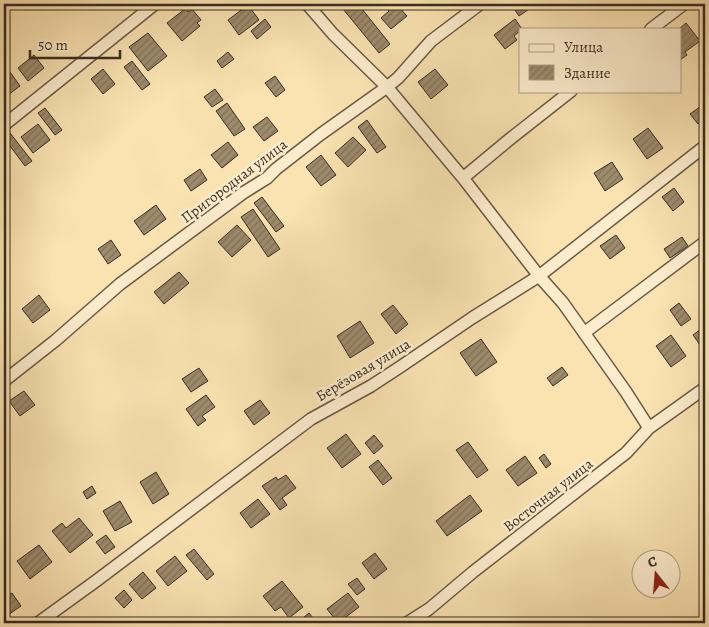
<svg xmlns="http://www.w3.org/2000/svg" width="709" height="627" viewBox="0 0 709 627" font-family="Alegreya,serif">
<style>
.building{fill:url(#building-hatch);stroke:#382d23}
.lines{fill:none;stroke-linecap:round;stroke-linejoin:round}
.minor-casing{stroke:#685a46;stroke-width:14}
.minor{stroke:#fceccc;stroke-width:11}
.labels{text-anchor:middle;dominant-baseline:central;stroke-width:5;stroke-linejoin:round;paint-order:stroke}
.street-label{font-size:15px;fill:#382d23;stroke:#fceccc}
</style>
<defs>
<pattern id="building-hatch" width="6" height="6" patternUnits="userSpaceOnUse" patternTransform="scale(1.25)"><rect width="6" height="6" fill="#9d8b6d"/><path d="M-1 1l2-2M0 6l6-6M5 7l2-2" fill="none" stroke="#817259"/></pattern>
</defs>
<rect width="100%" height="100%" fill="#fae2b1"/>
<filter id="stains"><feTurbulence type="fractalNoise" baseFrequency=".004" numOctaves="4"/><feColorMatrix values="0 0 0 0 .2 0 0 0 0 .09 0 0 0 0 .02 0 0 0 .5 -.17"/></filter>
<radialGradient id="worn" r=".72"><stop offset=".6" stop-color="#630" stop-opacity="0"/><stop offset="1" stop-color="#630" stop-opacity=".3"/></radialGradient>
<path class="building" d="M350 4H358L390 44 379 53 343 9Z
M384 4H396L407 16 391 29 381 18 389 11Z
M511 4H530L532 7 519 16Z
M248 5 259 20 239 35 228 20Z
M186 8 188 12 192 9 201 20 197 23 200 26 182 41 167 23Z
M265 19 271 27 257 39 251 31Z
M515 19 522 29H520V31L514 36 517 40 505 49 494 35Z
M686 23 700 41 685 52 687 55 680 60V29H679Z
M148 33 167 56 148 71 129 47Z
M228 52 234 59 222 68 217 61Z
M34 55 44 68 28 81 18 68Z
M132 61 150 84 142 90 124 67Z
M103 69 115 84 103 94 91 79Z
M435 69 448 85 431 99 418 82Z
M10 72 20 86 4 98V76Z
M275 76 285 90 276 97 265 83Z
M215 89 223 100 212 107 204 97Z
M227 103 245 129 234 136 216 111Z
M704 104 705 105V119L698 124 690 114Z
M45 108 62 130 55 135 38 113Z
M267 117 278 131 264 141 253 127Z
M367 120 386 147 377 153 358 127Z
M38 124 50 140 33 153 21 137Z
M648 128 663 148 647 159 633 139Z
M10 133 32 161 25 166 4 138Z
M353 137 366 150 348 167 335 153Z
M228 142 238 155 222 168 211 155Z
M321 155 336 175 321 186 306 167Z
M612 162 623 179 605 191 594 173Z
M200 169 207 180 191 191 184 180Z
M674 188 684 202 673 211 662 197Z
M262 197 284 226 276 232 254 203Z
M156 205 166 219 144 235 134 221Z
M253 209 280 249 268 257 241 217Z
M237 225 251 240 232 257 218 242Z
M616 235 625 248 610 259 600 246Z
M682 237 688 246 670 258 664 249Z
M111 240 121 255 108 264 98 249Z
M179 272 189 283 164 304 154 292Z
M39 295 50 310 33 323 22 309Z
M679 303 691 319 681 326 670 310Z
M393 305 408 324 396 334 381 314Z
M360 321 374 343 350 358 337 336Z
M705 326V352L693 335Z
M671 335 686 356 671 367 656 346Z
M481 339 497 362 476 376 460 353Z
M562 367 568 375 553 386 547 378Z
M199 368 208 381 191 392 182 379Z
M24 391 35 405 20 416 9 401Z
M206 395 215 407 202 416 206 420 198 426 186 409Z
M260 400 270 413 254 425 244 411Z
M346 434 361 454 342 468 327 448Z
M374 435 383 446 374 454 365 443Z
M468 442 488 470 477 478 456 450Z
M544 454 551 464 546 468 539 458Z
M525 456 537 473 518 486 506 470Z
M378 460 392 478 383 485 369 467Z
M156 472 169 494 153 504 140 482Z
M286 475 296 488 282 498 287 505 280 510 262 486 276 477 278 480Z
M92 486 96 493 87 499 83 492Z
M470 495 482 511 447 536 436 521Z
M258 499 270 514 251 528 240 513Z
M120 501 132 522 115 531 103 511Z
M79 518 93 535 70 553 52 531 62 523 66 528Z
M106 535 115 547 105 554 96 542Z
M39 545 52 562 30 579 17 561Z
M194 549 214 574 207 580 186 555Z
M375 553 387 569 374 579 362 563Z
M175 556 187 571 168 586 156 571Z
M143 572 156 588 142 599 129 584Z
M357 578 365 589 357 595 348 584Z
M282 581 303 607 289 618 281 607 275 611 263 596Z
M124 590 132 600 124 608 115 598Z
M12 593 21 606 5 617 4 615V598Z
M348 593 359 607 338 623 327 609Z
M309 613 317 623H299L298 622Z"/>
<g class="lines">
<g class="minor-casing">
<path id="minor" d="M307 4 333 34 387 87 463 178 539 276 563 303 626 392 649 428
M651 29 684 4
M4 125 155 4
M463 178 510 139 571 91
M584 333 705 242
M4 381 56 340 120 284 243 193 267 178 276 169 321 134 387 87 398 78 431 41 480 4
M38 623 96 581 311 419 371 386 400 367 472 318 539 276 705 146
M407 623 429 609 473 572 626 453 649 428 705 388"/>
</g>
<use href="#minor" class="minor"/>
</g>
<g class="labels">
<g class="street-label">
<text transform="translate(234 181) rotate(-37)">Пригородная улица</text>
<text transform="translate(363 370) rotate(-31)">Берёзовая улица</text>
<text transform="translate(548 495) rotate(-38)">Восточная улица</text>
</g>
</g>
<rect width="709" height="627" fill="none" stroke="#fae2b1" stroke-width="20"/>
<rect x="5" y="5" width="699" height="617" fill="none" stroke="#382d23" stroke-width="2.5"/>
<rect x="10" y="10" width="689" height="607" fill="none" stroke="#382d23"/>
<rect x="519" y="28" width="162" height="65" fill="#fceccc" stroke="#aea088"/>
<rect x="529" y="44" width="25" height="8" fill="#fceccc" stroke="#aea088"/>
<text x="564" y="52" font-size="15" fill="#382d23">Улица</text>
<rect x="529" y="65" width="25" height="15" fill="url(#building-hatch)" stroke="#aea088"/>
<text x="564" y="78" font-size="15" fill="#382d23">Здание</text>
<g transform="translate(656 574) rotate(343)"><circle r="24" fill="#fceccc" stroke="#aea088"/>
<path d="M0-4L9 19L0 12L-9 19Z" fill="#8f2418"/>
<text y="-8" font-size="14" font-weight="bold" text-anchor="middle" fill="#382d23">С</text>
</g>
<path d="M30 50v8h90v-8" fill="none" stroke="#382d23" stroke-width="2.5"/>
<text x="38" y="50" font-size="15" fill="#382d23" stroke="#fceccc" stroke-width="4" paint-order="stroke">50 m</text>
<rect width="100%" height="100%" filter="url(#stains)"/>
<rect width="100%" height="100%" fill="url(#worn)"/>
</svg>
